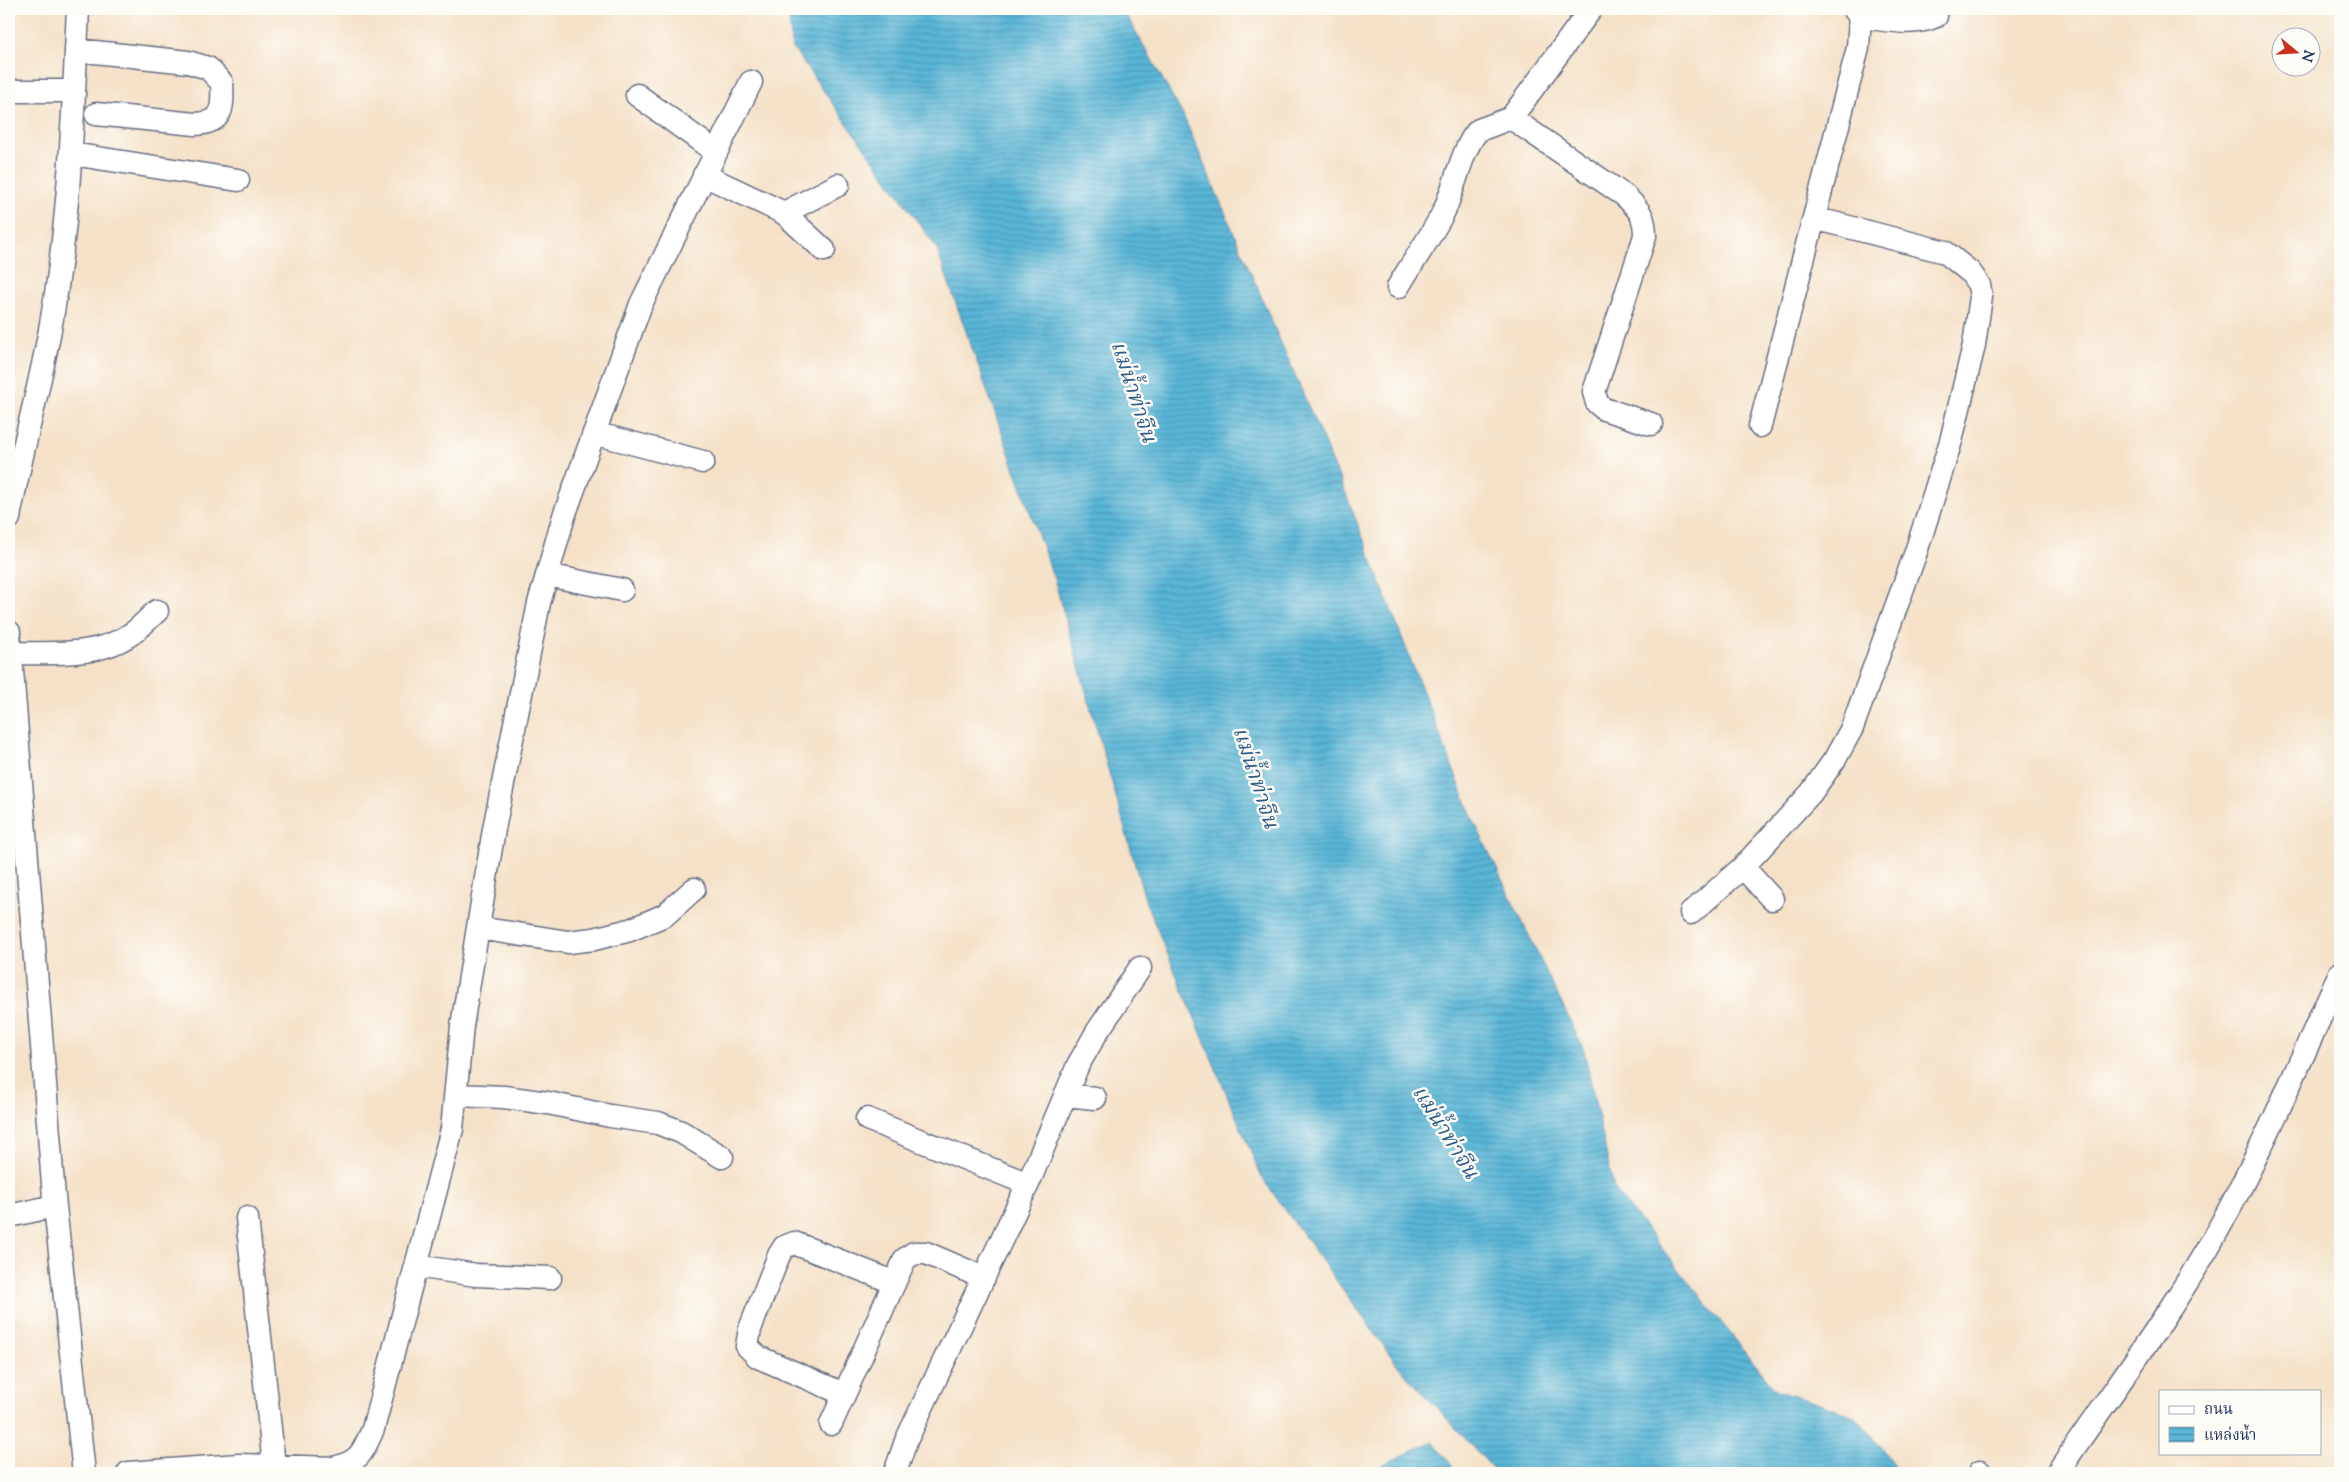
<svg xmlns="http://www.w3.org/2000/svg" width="2349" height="1482" viewBox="0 0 2349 1482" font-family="'Sorts Mill Goudy','Noto Serif Thai',serif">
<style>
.water{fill:url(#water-rules);stroke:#3a729a}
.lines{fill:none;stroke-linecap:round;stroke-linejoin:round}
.minor-casing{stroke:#676d83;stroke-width:25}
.minor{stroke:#fff;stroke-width:22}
.labels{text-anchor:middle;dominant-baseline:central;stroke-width:5;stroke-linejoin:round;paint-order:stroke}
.water-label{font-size:22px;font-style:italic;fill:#315e88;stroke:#fdfcf7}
</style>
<defs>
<pattern id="water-rules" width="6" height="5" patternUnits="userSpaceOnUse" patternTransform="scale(1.25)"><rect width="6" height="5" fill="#59b6d7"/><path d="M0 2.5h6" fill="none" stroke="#4994b2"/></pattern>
</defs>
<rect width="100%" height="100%" fill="#fdfcf7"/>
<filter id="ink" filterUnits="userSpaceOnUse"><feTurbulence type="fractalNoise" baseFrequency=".02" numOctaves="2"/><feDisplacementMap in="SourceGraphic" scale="10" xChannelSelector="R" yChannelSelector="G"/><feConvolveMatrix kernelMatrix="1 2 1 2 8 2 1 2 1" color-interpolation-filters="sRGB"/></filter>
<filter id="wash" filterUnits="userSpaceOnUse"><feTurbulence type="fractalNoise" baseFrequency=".0096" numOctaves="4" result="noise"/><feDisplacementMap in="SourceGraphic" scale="20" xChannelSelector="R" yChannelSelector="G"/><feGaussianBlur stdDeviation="1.12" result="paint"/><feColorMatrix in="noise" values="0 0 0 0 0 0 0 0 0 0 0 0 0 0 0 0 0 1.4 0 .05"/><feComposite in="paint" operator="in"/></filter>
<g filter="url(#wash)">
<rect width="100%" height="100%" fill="#f4e1c7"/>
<path class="water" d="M788 9H1123L1183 115 1344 489 1472 817 1584 1050 1614 1189 1776 1390 1856 1416 1901 1473H1497L1399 1367 1262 1178 1146 903 1055 582 936 247 792 47Z
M1433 1441 1458 1473H1366Z"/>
</g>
<g filter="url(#ink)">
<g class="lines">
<g class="minor-casing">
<path id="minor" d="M1591 9 1511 118 1625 196C1639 210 1645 215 1645 236L1594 392 1597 403 1604 409 1651 424
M1860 17C1884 19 1914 27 1936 16
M76 50 188 62 208 68 222 83C223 107 224 123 195 124L96 114
M9 91H74
M637 95 716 152
M72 154 238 180
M704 175 784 213 824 250
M784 213 838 185
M1398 287C1412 263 1432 235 1444 211 1454 190 1463 144 1479 130L1511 118
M1760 426 1858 48 1860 17 1854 9
M594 433 703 462
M9 518C21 451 41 385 52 318 70 215 73 113 78 9
M547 575 622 590
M9 632 54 1197 84 1473
M11 653C52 653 99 658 134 632 142 626 149 618 157 611
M1743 867 1772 899
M1691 913 1743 867 1811 793 1835 759 1852 728 1916 552 1951 441 1974 345 1981 297 1979 285 1970 272 1945 252 1814 218
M478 928 568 942 594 939 630 930 665 915 694 889
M456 1095 504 1097 548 1103 610 1116 658 1123 681 1132 722 1157
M1065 1095 1095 1098
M867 1119 1028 1184
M9 1216 55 1206
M247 1218 274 1465
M416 1266 476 1275 550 1278
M844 1394 758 1357 747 1346 750 1329 779 1255 784 1247 794 1243 893 1282
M831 1424 905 1259 914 1253H926L984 1278
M1980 1472 1981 1473
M128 1473 239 1465 334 1468C360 1462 363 1452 373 1429L452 1129 462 1026 494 829 539 603 564 516 641 304 751 82
M895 1473 906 1441 1028 1184 1078 1065 1097 1032 1140 968
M2057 1473C2111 1393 2171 1314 2218 1230 2264 1147 2301 1059 2340 973"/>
</g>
<use href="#minor" class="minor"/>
</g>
</g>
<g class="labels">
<g class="water-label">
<text transform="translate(1132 392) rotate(72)">แม่น้ำท่าจีน</text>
<text transform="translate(1254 778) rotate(72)">แม่น้ำท่าจีน</text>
<text transform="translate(1444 1133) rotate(58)">แม่น้ำท่าจีน</text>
</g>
</g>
<rect width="2349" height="1482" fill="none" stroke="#fdfcf7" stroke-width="30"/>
<rect x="2159" y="1390" width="162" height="65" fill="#fdfcf7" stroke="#a3aaba"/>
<rect x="2169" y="1406" width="25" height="8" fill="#ffffff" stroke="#a3aaba"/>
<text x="2204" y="1414" font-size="15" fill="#1b2f5e">ถนน</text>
<rect x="2169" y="1427" width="25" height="15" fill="url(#water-rules)" stroke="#a3aaba"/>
<text x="2204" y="1440" font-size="15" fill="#1b2f5e">แหล่งน้ำ</text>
<g transform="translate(2296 52) rotate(108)"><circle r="24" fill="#fdfcf7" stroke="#a3aaba"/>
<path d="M0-4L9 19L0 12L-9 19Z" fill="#c8321e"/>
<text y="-8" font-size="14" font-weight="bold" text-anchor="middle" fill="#1b2f5e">N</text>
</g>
</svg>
